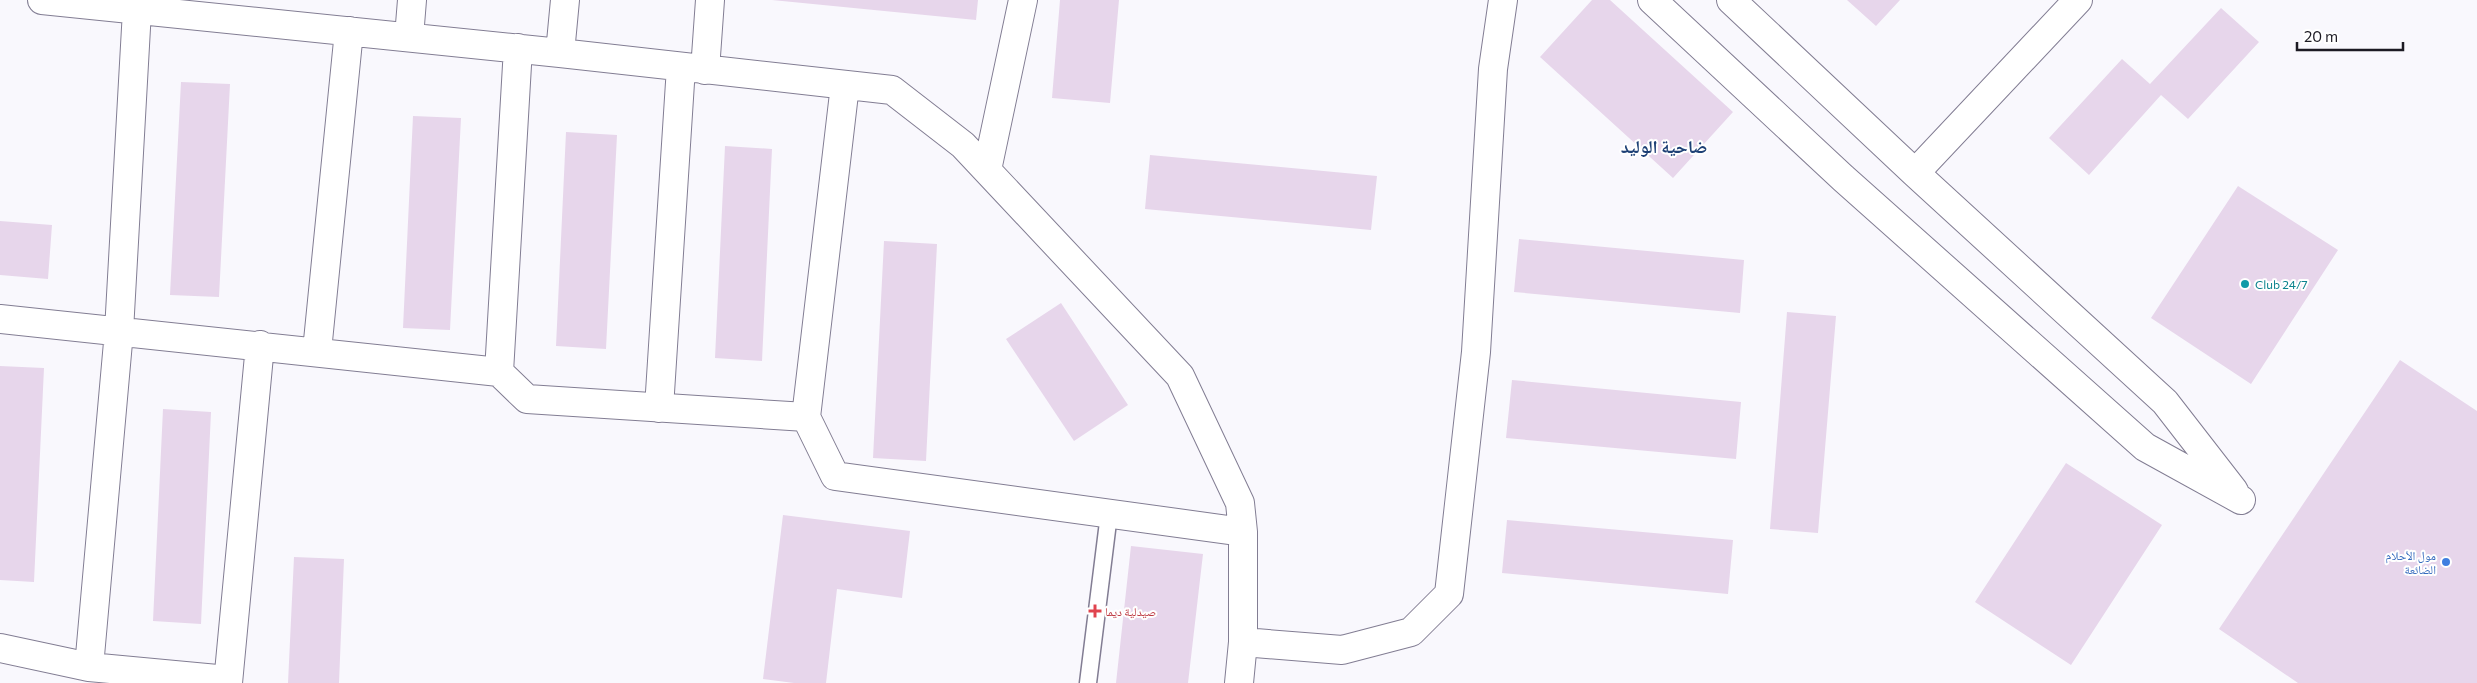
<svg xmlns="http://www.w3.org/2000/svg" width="2477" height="683" viewBox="0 0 2477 683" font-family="Commissioner,'Noto Naskh Arabic',sans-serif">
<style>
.building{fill:#e7d6eb}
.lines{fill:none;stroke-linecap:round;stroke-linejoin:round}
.service-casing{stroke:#827d93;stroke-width:19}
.minor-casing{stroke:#827d93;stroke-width:30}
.service{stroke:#fff;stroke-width:16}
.minor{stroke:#fff;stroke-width:28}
.culture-dot{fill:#0f9aa8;stroke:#fff;stroke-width:2}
.shop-dot{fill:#3f7fe0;stroke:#fff;stroke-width:2}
.health-dot{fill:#e0444e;stroke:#fff;stroke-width:2}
.labels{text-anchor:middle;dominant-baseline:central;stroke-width:4;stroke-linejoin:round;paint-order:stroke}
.culture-label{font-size:12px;fill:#0d838f;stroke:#fff;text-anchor:start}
.shop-label{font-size:12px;fill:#366cbe;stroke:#fff;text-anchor:end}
.health-label{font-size:12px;fill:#be3a42;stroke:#fff;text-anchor:start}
.district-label{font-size:18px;font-weight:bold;fill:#1d4075;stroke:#fff}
</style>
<rect width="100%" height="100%" fill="#f9f8fd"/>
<path class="building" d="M772 0H978L976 20Z
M1060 0H1119L1110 103 1052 98Z
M1592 0H1610L1733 112 1673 178 1540 57Z
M1847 0H1900L1876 26Z
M2221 8 2259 42 2188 119 2161 95 2089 175 2049 138 2122 59 2150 84Z
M181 82 230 84 219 297 170 295Z
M413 116 461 118 450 330 403 328Z
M566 132 617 135 606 349 556 346Z
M725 146 772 149 762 361 715 358Z
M1150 155 1377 176 1371 230 1145 209Z
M2238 186 2338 250 2251 384 2151 318Z
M0 221 52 225 48 279 0 275Z
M1519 239 1744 260 1740 313 1514 292Z
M884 241 937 244 926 461 873 458Z
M1061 303 1128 405 1074 441 1006 339Z
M1787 312 1836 316 1818 533 1770 529Z
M2400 360 2477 411V683H2298L2219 629Z
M0 366 44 368 34 582 0 580Z
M1512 380 1741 402 1736 459 1506 438Z
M163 409 211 412 201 624 153 621Z
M2066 463 2162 525 2071 665 1975 602Z
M783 515 910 531 902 598 837 589 826 683H794L763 679Z
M1507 520 1733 540 1728 594 1502 573Z
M1131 546 1203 554 1188 683H1116Z
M294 557 344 559 339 683H288Z"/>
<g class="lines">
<g class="service-casing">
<path id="service" d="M1088 683 1109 514"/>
</g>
<g class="minor-casing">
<path id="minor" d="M42 0 560 53 892 90 963 145 1180 376 1240 503 1243 532V642L1239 683
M1652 0 1843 178 2145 447 2241 500
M1731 0 1915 173 2165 402 2234 491
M409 37 412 0
M560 53 565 0
M705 70 710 0
M987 170 1023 0
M1915 173 2078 0
M0 319 499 372 527 399 806 417 835 476 1243 532
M317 351 349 31
M499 372 518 48
M659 408 681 67
M806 417 845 85
M1243 642 1342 650 1411 632 1449 594 1476 352 1493 69 1503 0
M0 648 89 667 119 331 137 10
M89 667 228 680
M228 683 260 345"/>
</g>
<use href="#service" class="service"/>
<use href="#minor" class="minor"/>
</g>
<circle class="culture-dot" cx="2245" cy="284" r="5"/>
<circle class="shop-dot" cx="2446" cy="562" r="5"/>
<path class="health-dot" d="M1092.5 603.5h5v5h5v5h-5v5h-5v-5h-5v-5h5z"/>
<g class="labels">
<g class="culture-label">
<text x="2255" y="284">Club 24/7</text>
</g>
<g class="shop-label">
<text x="2436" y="555">مول الأحلام<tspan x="2436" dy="14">الضائعة</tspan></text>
</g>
<g class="health-label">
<text x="1105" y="611">صيدلية ديما</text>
</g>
<g class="district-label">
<text x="1664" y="146">ضاحية الوليد</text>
</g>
</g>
<path d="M2297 42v8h106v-8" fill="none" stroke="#1c1a23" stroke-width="2.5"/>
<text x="2304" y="42" font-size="15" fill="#1c1a23" stroke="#ffffff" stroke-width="4" paint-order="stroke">20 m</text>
</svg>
